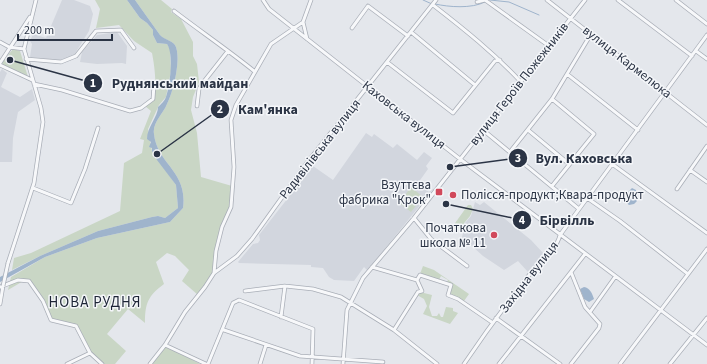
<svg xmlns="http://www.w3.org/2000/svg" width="707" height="364" viewBox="0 0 707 364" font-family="'Source Sans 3',sans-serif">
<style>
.built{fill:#d2d6de}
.green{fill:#c9d6c5}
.water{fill:#9fb4cc}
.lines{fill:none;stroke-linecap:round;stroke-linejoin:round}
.stream{stroke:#9fb4cc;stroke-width:1}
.minor-casing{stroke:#a9aeb7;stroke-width:4.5}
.minor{stroke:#f7f8fa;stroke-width:3}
.minor-bridge-casing{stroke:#a9aeb7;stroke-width:4.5;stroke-linecap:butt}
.minor-bridge{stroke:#f7f8fa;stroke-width:3}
.poi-dot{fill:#d1495b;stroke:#f4f6f9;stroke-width:1.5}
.labels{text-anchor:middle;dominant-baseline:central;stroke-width:3;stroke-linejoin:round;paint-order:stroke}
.street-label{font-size:13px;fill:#2b3445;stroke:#f4f6f9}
.poi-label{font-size:13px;fill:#2b3445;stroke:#f4f6f9;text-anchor:end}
.quarter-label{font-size:15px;letter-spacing:1px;fill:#1d2536;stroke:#f4f6f9}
.leader{fill:none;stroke:#2b3445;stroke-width:1.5}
.callout-dot{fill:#2b3445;stroke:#f4f6f9;stroke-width:1.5}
.mark-label{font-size:12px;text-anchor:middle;font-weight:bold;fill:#fff}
.callout-label{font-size:14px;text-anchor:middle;font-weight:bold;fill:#2b3445;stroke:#f4f6f9;stroke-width:3;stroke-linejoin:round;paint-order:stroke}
</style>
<rect width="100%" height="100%" fill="#e4e7ec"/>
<path class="built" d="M62 0H74L90 6 93 14 89 31 74 55 61 60 30 57 32 44 30 41 33 34 46 38Z
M117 32 127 46 126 64 122 63 97 64 80 62 82 52 97 35Z
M2 69 7 73 1 87 20 97 32 89 35 100 18 112 13 138 12 162H0V72Z
M366 133 372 137 374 134 393 148 397 144 417 160 424 152 432 158 426 166 428 169 418 183 429 192 434 188 371 266 367 270 364 267 354 281 334 280 329 277 323 268 311 267V265L239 263 238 262 253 244 258 243 260 240 259 235 313 166 333 180Z
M475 202 480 205 484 202 531 240 544 254 528 272 518 261 504 270 483 256 462 237 463 233 459 230 471 216Z"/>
<path class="green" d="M95 0H127L140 18 147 23 153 30V35L157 43 167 44 170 49 171 71 166 97 159 105 148 129 152 151 176 185 178 208 165 218 158 216 152 217 98 231 40 256 12 270 14 258 31 253 120 211 124 163 142 153 144 140 140 139 151 111 145 106C147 104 151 101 153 99 158 89 154 63 152 53L134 41 119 25 96 28 100 9Z
M135 0H161L172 9 171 12 181 19 193 42V56L197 64 199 82 193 97 191 110 197 133 201 177 232 186 231 207 222 227 216 251 214 273 198 295 182 281 189 270 175 256 167 253 156 262 164 284C148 296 145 303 145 323L128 309 107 334 126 351 115 364H102L90 353 76 328 72 324 51 320 35 288 25 280 8 290 11 277 45 257 97 238 170 222 183 208C188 171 157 164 154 134 152 123 163 114 167 104 173 93 182 57 175 45 171 40 164 40 160 35Z
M13 49 20 51 28 77 1 64Z
M411 187 423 197 411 212 399 203Z
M468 205H471L473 209 470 216 460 228 435 232 447 230 453 226Z
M423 266 434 270 469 294 464 301 450 294 452 284 447 282 448 280 441 276 439 280 420 274Z
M420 292 432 295 429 307 432 316H437L439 313 441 317H443L446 307 453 308V311L458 313 450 324 423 314 427 306 424 299 417 295Z
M165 345 200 364H150Z"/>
<path class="water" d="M127 0H135L160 35C165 40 171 40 175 45 182 57 173 93 167 104 163 114 152 123 154 134 157 164 188 171 183 208L170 222 97 238 45 257 0 282V277L40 256 98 231 152 217 158 216 165 218 178 208 176 185 157 160 152 151V148L149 147 151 142 147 139C147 127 158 117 158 107 161 104 164 102 166 97 170 86 174 54 167 44L157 43 153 35V30L147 23 140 18Z
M632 188 636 190 637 201 634 204 629 205 626 202 628 192Z
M584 287C590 288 592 293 594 299L589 302 584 299 580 289Z"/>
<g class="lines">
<path class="stream" d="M423 0 432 4
M490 0 509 2 539 15
M435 4C449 7 471 9 485 2"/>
<g class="minor-casing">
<path id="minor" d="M263 0 269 9 460 159 707 345
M547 0 707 125
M618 0 692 56
M676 0 707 24
M477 2 485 0 549 46
M433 5C464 29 494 53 521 82
M174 11C200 31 228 50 254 71
M303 22 307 39
M352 28 368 6 408 36
M411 32 475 85
M0 42 9 47 24 49
M696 51 707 59
M26 59 61 62 76 56 96 31 121 30 134 48
M387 62 453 113 495 61 500 60
M0 63 30 17
M0 65 32 80
M567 74 638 130
M34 84 62 90 130 111 141 108 153 99 154 85
M552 99 594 134 552 186
M197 106 199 89 202 84 228 51
M483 130 579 209
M528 130 569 164
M510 152 552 99 591 34
M612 164 707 233
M690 170 707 182
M33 188 71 203 85 169 98 128
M677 189 707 146
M587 198 620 221 688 274
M414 218 431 239 467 266
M8 263 34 183 43 122 41 108 24 49 36 0
M372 267 417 280
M214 273 237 256 252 239 306 164 436 0
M0 287 18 280 29 281 43 301 51 320 76 326 90 353 102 364
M245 291 285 286 313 289 341 297 394 330 437 364
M0 304 3 286
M590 312 615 277
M281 317 285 286
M496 318 560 364
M224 330 300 356 383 362
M394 330 418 292 422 291 417 280 420 275 451 285 448 295 458 299 493 323
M165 345 206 364
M67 364 90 353
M150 364 165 345 185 312 205 287 214 273 216 251 222 227 231 207 234 167 231 120 236 105 271 44 303 22 311 0
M208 364 233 303 239 300 313 329 312 364
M260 364 266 345
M343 364 347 310 363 278 414 218 585 0
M464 364C485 333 507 303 530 274 540 262 556 251 560 235L707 35
M499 364 571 272
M571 364 599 328 600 324 585 307 571 272 585 254
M620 364 707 249
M670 364 707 318"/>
</g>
<use href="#minor" class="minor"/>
<g class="minor-bridge-casing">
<path id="minor-bridge" d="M3 286 8 263"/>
</g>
<use href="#minor-bridge" class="minor-bridge"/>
</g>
<g class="poi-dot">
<rect x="435" y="188" width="8" height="8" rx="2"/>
<circle cx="453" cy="195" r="4"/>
<circle cx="494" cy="235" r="4"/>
</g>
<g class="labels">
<g class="street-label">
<text transform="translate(627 62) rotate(38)">вулиця Кармелюка</text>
<text transform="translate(519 84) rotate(-52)">вулиця Героїв Пожежників</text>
<text transform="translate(404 115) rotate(38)">Каховська вулиця</text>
<text transform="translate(320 149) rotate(-52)">Радивілівська вулиця</text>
<text transform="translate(529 277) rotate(-52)">Західна вулиця</text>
</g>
<g class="poi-label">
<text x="431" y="185">Взуттєва<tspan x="431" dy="15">фабрика "Крок"</tspan></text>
<text x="461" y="195" text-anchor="start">Полісся-продукт;Квара-продукт</text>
<text x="486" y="228">Початкова<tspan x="486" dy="15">школа № 11</tspan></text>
</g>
<g class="quarter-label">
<text x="95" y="302">НОВА РУДНЯ</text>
</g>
</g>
<path class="leader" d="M10 60L93 83M157 154L220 109M450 167L518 158M446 204L522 220"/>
<g class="callout-dot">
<circle cx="10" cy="60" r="4"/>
<circle cx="157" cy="154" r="4"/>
<circle cx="450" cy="167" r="4"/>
<circle cx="446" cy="204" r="4"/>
<circle cx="93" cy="83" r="10"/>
<circle cx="220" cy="109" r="10"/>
<circle cx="518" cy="158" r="10"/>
<circle cx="522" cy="220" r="10"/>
</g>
<g class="mark-label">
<text x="93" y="87">1</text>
<text x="220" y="113">2</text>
<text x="518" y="162">3</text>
<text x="522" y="224">4</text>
</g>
<g class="callout-label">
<text x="180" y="88">Руднянський майдан</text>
<text x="268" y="114">Кам'янка</text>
<text x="584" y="163">Вул. Каховська</text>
<text x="567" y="225">Бірвілль</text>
</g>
<path d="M18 34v6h94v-6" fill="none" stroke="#2b3445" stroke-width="2"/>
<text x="24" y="34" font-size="12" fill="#2b3445" stroke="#f4f6f9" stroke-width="3" paint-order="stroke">200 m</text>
</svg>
